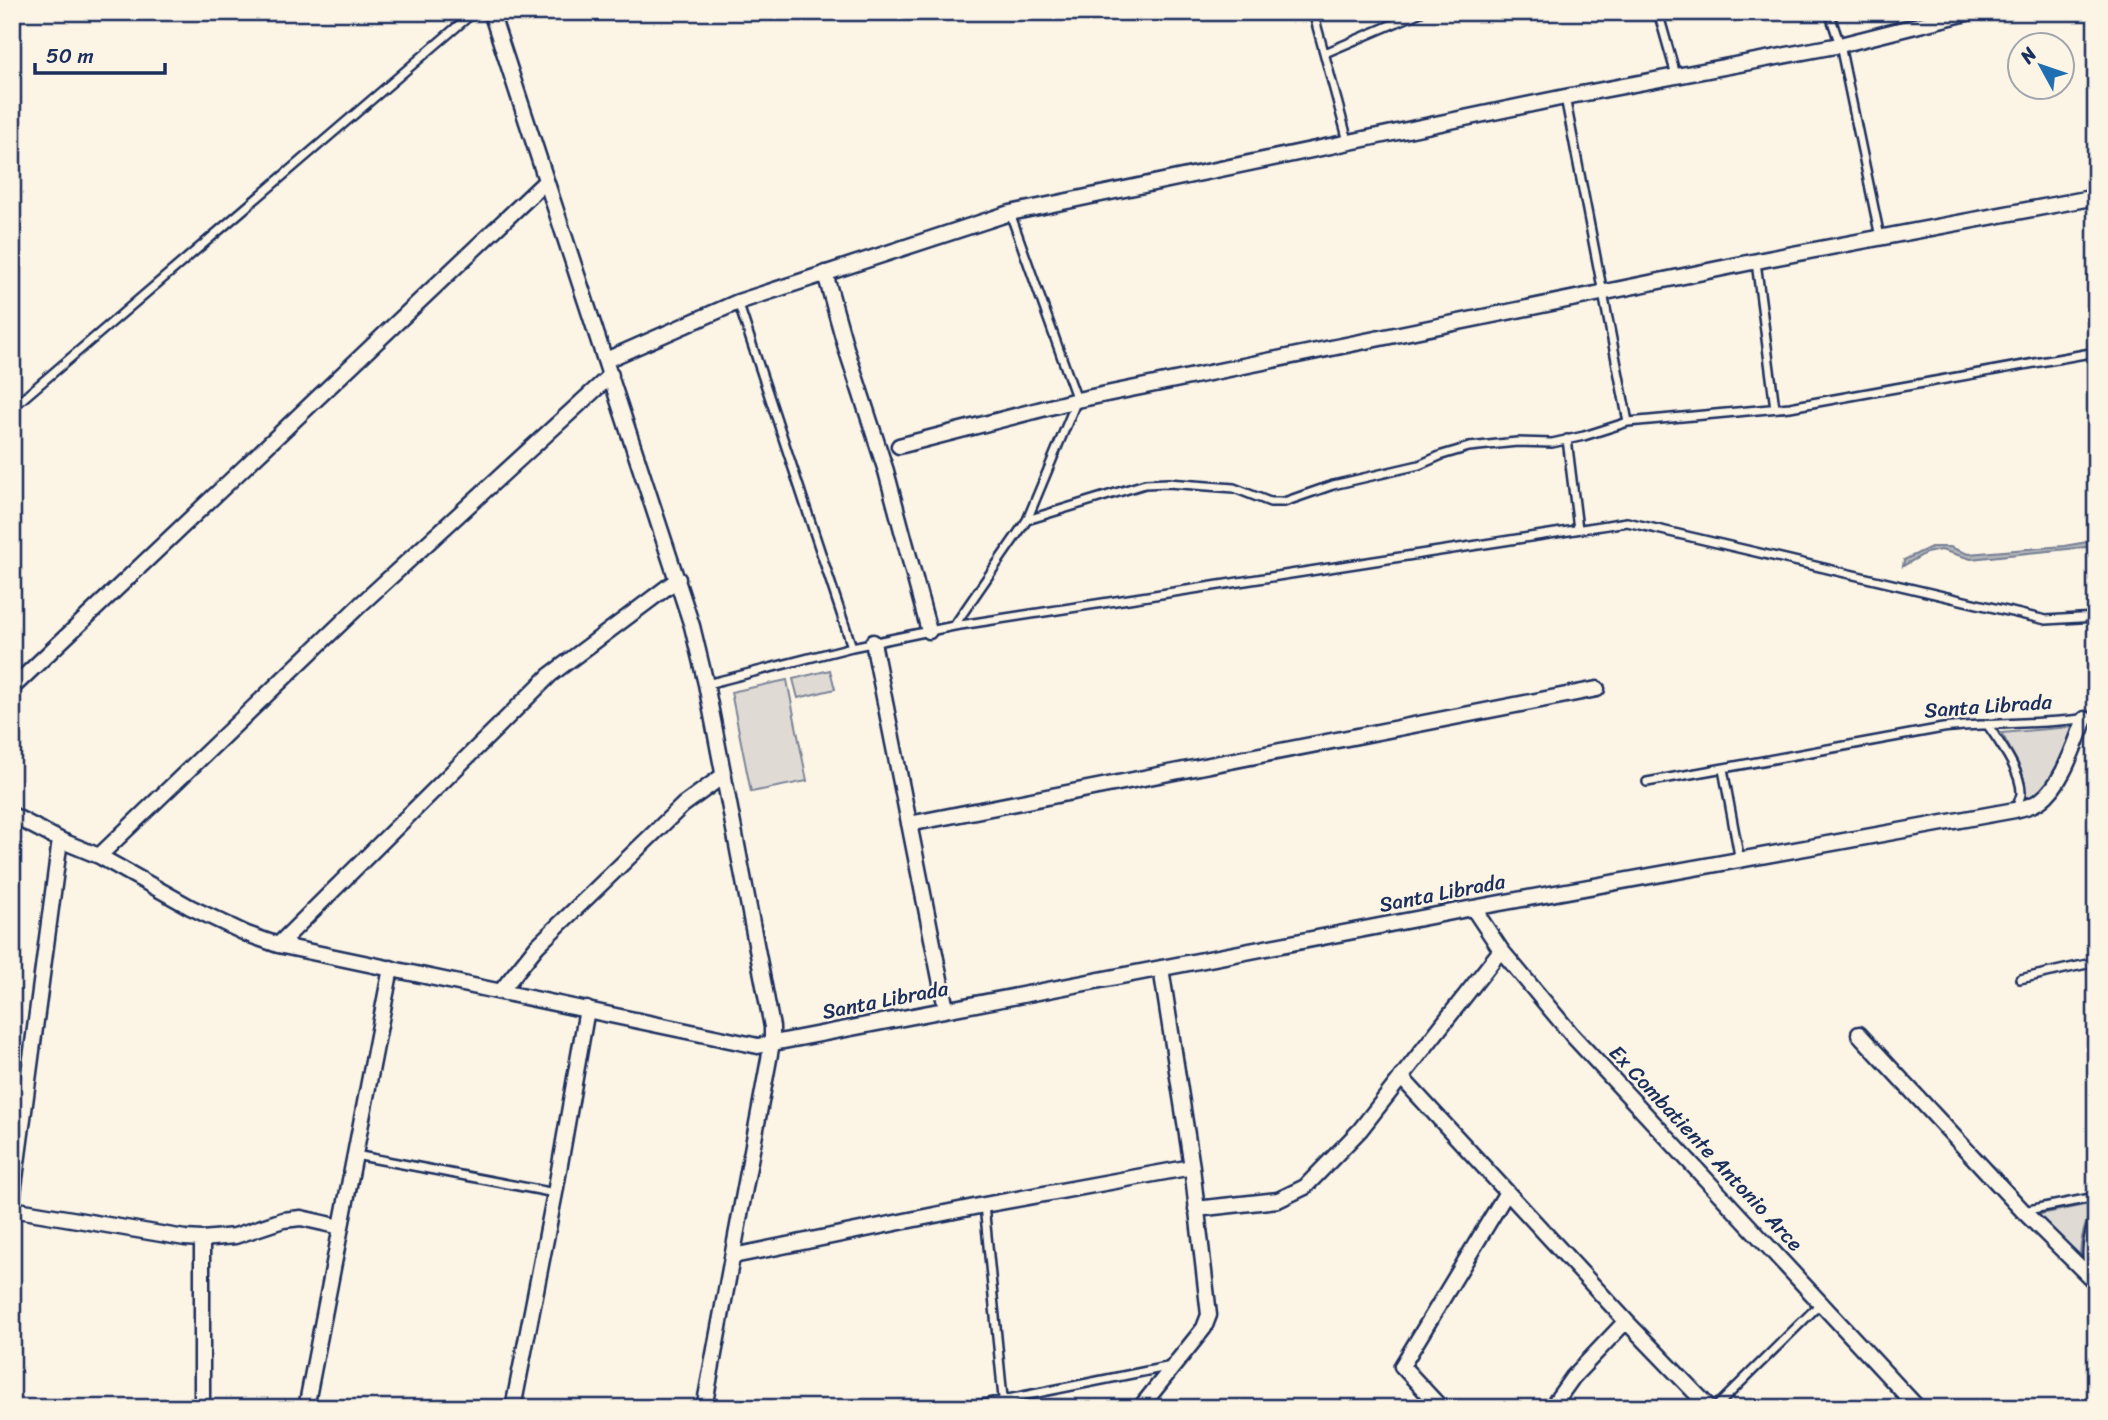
<svg xmlns="http://www.w3.org/2000/svg" width="2108" height="1420" viewBox="0 0 2108 1420" font-family="Sriracha,sans-serif">
<style>
.green{fill:#dfdbd4;stroke:#7d8599;stroke-width:2}
.water{fill:#b2b4b8;stroke:#767f94;stroke-width:2}
.lines{fill:none;stroke-linecap:round;stroke-linejoin:round}
.lane-casing{stroke:#1b2f5e;stroke-width:12}
.street-casing{stroke:#1b2f5e;stroke-width:19}
.lane{stroke:#fcf5e5;stroke-width:7}
.street{stroke:#fcf5e5;stroke-width:14}
.labels{text-anchor:middle;dominant-baseline:central;stroke-width:5;stroke-linejoin:round;paint-order:stroke}
.street-label{font-size:21px;fill:#1b2f5e;stroke:#fcf5e5}
</style>
<rect width="100%" height="100%" fill="#fcf5e5"/>
<filter id="ink" filterUnits="userSpaceOnUse"><feTurbulence type="fractalNoise" baseFrequency=".0143" numOctaves="2"/><feDisplacementMap in="SourceGraphic" scale="14" xChannelSelector="R" yChannelSelector="G"/><feConvolveMatrix kernelMatrix="1 2 1 2 8 2 1 2 1" color-interpolation-filters="sRGB"/></filter>
<g filter="url(#ink)">
<path class="green" d="M830 670 835 689 798 698 793 679Z
M787 680 807 781 751 792 731 692Z
M2071 727 2074 729 2058 770 2040 793 2025 801C2030 774 2011 754 2002 733Z
M2095 1203C2085 1222 2080 1238 2080 1259L2036 1215Z"/>
<path class="water" d="M2087 542H2096V546L1971 559 1941 550 1926 553 1903 566 1904 560 1931 547H1950L1968 554 2064 546Z"/>
<g class="lines">
<g class="lane-casing">
<path id="lane" d="M1313 12 1348 141
M1658 12 1676 75
M1829 12 1840 45 1880 237
M1325 53 1421 12
M1565 97 1628 422
M1756 262 1775 408
M738 302 852 647
M12 408 474 12
M1567 439 1578 529
M1027 520 1145 484 1168 483 1234 488 1270 502H1284L1333 485 1419 465 1442 455 1469 447 1517 442 1552 443 1584 436 1628 422 1790 407 2096 352
M954 626 1027 520 1077 400 1010 213
M707 684 852 647 954 626 1627 522 2046 620 2096 617
M1987 724C1999 742 2022 772 2021 794 2020 799 2017 805 2016 810
M1723 769 1740 861
M1647 782 1943 728C1994 722 2045 725 2096 717
M2020 979 2096 962
M355 1155 555 1193
M984 1205 1004 1408
M2023 1211 2096 1197
M2090 1272C2084 1255 2088 1232 2096 1216
M963 1408 1172 1366
M1715 1408 1821 1303"/>
</g>
<g class="street-casing">
<path id="street" d="M491 12 692 626 706 684 772 1027V1043L704 1408
M825 273 846 348 886 471 929 631
M606 360 738 302 1010 213 1565 97 1840 45 1971 12
M899 446 1077 400 1767 259 2096 197
M873 642 946 1009
M12 688 546 181
M12 815 60 840 99 856 190 907 247 934 278 945 758 1046 1473 908 2015 810C2024 808 2034 805 2041 800 2063 784 2075 743 2085 719
M909 824 1597 689
M99 856 360 605 611 375
M1473 908 1501 950 1572 1035 1918 1408
M278 945 550 675 678 579
M501 991 537 946 683 805 724 775
M1859 1034 2023 1211 2096 1283
M1401 1077 1626 1321 1710 1408
M12 1201 60 840
M12 1209 185 1238 202 1239 235 1236 283 1220 301 1218 341 1227
M1196 1209 1278 1200 1305 1187 1360 1130 1501 950
M202 1239V1408
M733 1256 984 1205 1192 1167
M306 1408 391 968
M513 1408 555 1193 587 1009
M1140 1408 1204 1328 1209 1315 1192 1167 1161 968
M1441 1408 1402 1366 1507 1192
M1551 1408 1573 1377 1626 1321"/>
</g>
<use href="#lane" class="lane"/>
<use href="#street" class="street"/>
</g>
</g>
<g class="labels">
<g class="street-label">
<text transform="translate(1988 706) rotate(-4)">Santa Librada</text>
<text transform="translate(1442 893) rotate(-11)">Santa Librada</text>
<text transform="translate(885 1000) rotate(-11)">Santa Librada</text>
<text transform="translate(1706 1148) rotate(47)">Ex Combatiente Antonio Arce</text>
</g>
</g>
<rect width="2108" height="1420" fill="none" stroke="#fcf5e5" stroke-width="42"/>
<rect x="21" y="21" width="2066" height="1378" fill="none" stroke="#1b2f5e" stroke-width="2.5" filter="url(#ink)"/>
<g transform="translate(2041 66) rotate(310)"><circle r="33" fill="#fcf5e5" stroke="#a2a6af" stroke-width="2"/>
<path d="M0-5L12 26L0 18L-12 26Z" fill="#1f6fb2"/>
<text y="-10" font-size="19" font-weight="bold" text-anchor="middle" fill="#1b2f5e">N</text>
</g>
<path d="M35 63v10h130v-10" fill="none" stroke="#1b2f5e" stroke-width="3.5"/>
<text x="46" y="63" font-size="21" fill="#1b2f5e" stroke="#fcf5e5" stroke-width="5" paint-order="stroke">50 m</text>
</svg>
